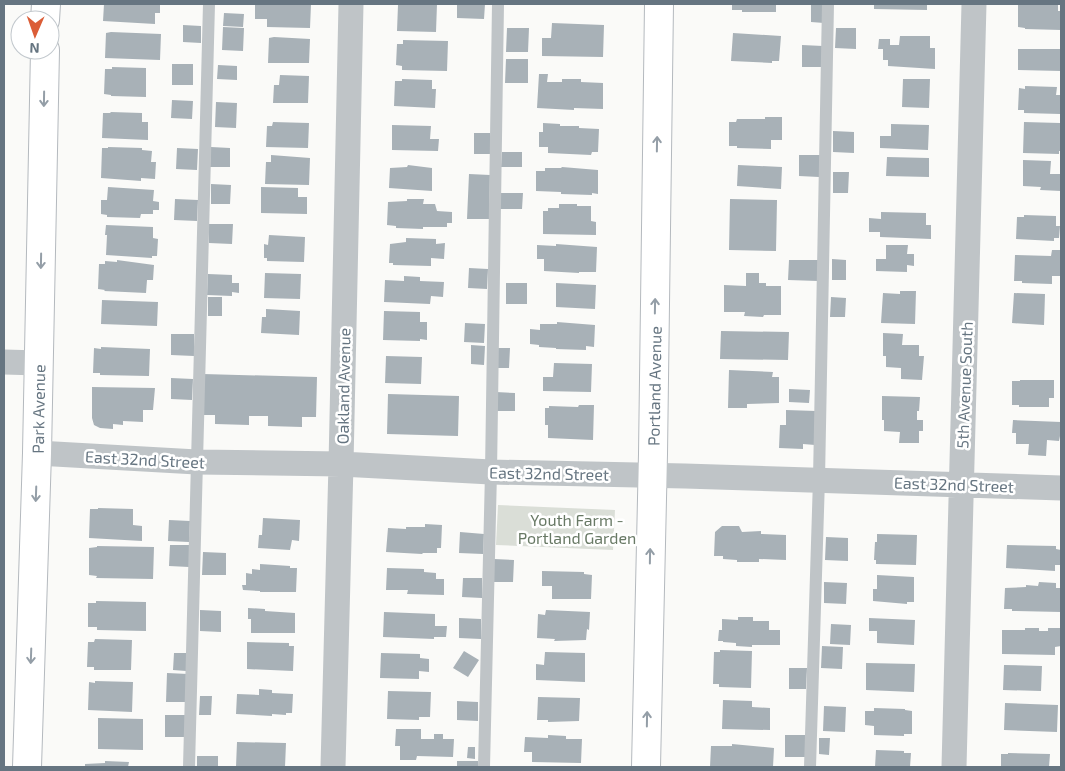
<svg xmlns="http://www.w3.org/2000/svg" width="1065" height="771" viewBox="0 0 1065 771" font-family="'Exo 2',sans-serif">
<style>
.green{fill:#daded7}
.building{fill:#a8b1b7}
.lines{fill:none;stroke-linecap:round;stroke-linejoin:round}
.secondary-casing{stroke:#b4b9be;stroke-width:30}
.lane{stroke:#bfc4c7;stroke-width:12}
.street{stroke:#bfc4c7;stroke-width:25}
.secondary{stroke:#fff;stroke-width:28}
.oneway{stroke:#949ea7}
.labels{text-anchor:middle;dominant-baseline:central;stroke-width:5;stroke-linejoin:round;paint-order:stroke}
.street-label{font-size:16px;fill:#667581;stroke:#fff}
.park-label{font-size:16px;fill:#687965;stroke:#fff}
</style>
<rect width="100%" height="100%" fill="#fafaf8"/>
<path class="green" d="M498 505 615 510 613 550 496 545Z"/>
<path class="building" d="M104 4H160V13H155V24L103 21Z
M255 4H311L310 28 267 27V19H255Z
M404 4H437L436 32 397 31 398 5Z
M457 4H485L484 19 457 18Z
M732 4H776V12H742V10H732Z
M811 4H825L824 23 811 22Z
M874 4H927V10L874 9Z
M1018 4H1058V11H1061V30L1025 29V28L1018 27Z
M224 13 244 14 243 27 223 26Z
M552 23 604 25 603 57 542 56V38H551Z
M183 25 201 26V43L183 42Z
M223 27 244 28 243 51 222 50Z
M507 28H529L528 52H506Z
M836 28H856V49L835 48Z
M111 32 161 34 160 60 105 58 106 33Z
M733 33 781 36 779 61H772V63L731 61Z
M900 36H930V48H935V69L888 66V60H883V49H878L879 39H890V45H899Z
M274 37 310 39 309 63H268L269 38Z
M403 40 448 41 447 71 402 70V66L396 65 397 44H403Z
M802 45 823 46 822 67H802Z
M1018 49H1061V71L1018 70Z
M506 59H528V83H505Z
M172 64H193V85H172Z
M218 65 237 66V80L217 79Z
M112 67 146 68V97L111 96V95L104 94 105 69H112Z
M539 74H548L547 82H562V79H581V82L603 83V109L574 108V110L537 108Z
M280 75 309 76 308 103H273L274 85H279Z
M402 79 432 80V89H436L435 108 394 106 395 81H402Z
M903 79H930L929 108 902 107Z
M1025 86 1057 87 1056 95H1061L1060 114 1024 113V110H1018L1019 88 1025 89Z
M172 100 193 101 192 119 171 118Z
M216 102 237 103 236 128 215 127Z
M111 112 142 113V122H148V140L102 138 103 113H110Z
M765 117H782V140H771V149L737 148V146H729V122H736L737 119H765Z
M273 122 309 123 308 148 266 147 267 126H272Z
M1024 122 1060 123V125H1061V151H1059V154L1023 153Z
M543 123 560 124V126H579V128L599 129 598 152H592L591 155 548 153V147H539V132H543Z
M891 124 929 125 928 150 880 148V136H891Z
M392 125 431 126 430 139H439L438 151 392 150Z
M833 131 854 132V153L833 152Z
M474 133H490V154H474Z
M108 147 142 148V150L152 151 151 162H156L155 179 141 178V181L101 178 102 148H108Z
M211 147 230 148V167H210Z
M177 148 198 149 197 170 176 169Z
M502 152H522V167H501Z
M271 155 310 158 309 185 265 184 266 162H271Z
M799 155H820L819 177 799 176Z
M887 157 929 158V177L886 176Z
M1023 160 1051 161 1050 174H1061V191L1040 190 1041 187 1023 186Z
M408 165 432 168V191L389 188 390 168 407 167Z
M738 165 782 167 781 189 737 186Z
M562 167 598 170V194L592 193V195L561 194V192L536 191V171H545V168H561Z
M833 172H849L848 193H833Z
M469 174 490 175 489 219H467Z
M211 184 231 185 230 204H211Z
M108 187 154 190 153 201 159 202V210H153V214H141L140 218 107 217V215L101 214V200H107Z
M261 187 298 188V197H307V214L261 213Z
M500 193H523L522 209H500Z
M175 199 198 200 197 221 174 220Z
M407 199H424L423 204H435L437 211 452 212V223H447V227H423V229L396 228V226L387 225 388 202 407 201Z
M730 199 777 200 776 251 729 250Z
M559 204H577V206H591V221L596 222V235L543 234V211H548V208H559Z
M881 212 926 213V225H931V239L880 237V232H869V218L881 219Z
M1024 215 1056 216V226H1060L1059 238H1054V241L1016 239 1017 217H1024Z
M209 224H233L232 244 209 243Z
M106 225 153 227V238L158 239 157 256H152V258L106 255 107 235H105Z
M269 235 305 237 304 262 267 261V258H264V244L268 245Z
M406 238 436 239V244L445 243 444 259 431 258V266L393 265V263H389L390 244 406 242Z
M556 244 597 247 596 272H579V273L544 271V259H537V245L556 246Z
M886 245H908L907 254H914V266L907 265V272L876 271V259H886Z
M1052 250H1061L1060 276H1052V284L1022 283V281H1014L1015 255 1051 256Z
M832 259 846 260V280H832Z
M117 260 154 265 153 280H147L146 293 104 291 105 290 98 289 99 264H105V261L117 262Z
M789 260H819L818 281 788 280Z
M469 268 488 269 487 289 468 288Z
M265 273 301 274 300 299 264 298Z
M746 273H759V283H766V286H781V315H764L763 317 744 316 745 312H724V285L746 286Z
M208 274 232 275V283H239V293L232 292V296L207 295Z
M404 276 420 277V281L444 282 443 297 431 296 430 304 384 302 385 280 404 281Z
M506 283H527V304H506Z
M556 283 596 285 595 309 556 307Z
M900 291H916L915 324 881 323 883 293 900 294Z
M1014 293 1045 294 1044 325 1012 323Z
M208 297H222V316H208Z
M831 297 846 298 845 317H830Z
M102 300 158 302 157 326 101 324Z
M266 309 300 311 299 335 261 333 262 317H266Z
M384 311 420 312V322H427V340L420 339V341L383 340Z
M557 322 595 325 594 347 586 346V350L556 349V348L539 347V345L530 344V329L540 330V324H557Z
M465 323 485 324 484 343 464 342Z
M721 331 789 332 788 360 720 359Z
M883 333 903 334 902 345H919V356H924L922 380 901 379V368L886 367V356H883Z
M171 334H194V356L171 355Z
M471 345 485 346 484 365 471 364Z
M101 347 150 349 149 376 100 375V373H93L94 348 101 349Z
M497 348H510L509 368H497Z
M386 356 422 357 421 384 385 383Z
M554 363 592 364 591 392 543 391V377H553Z
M729 370 773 372 772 377H779V403L747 404V408H728Z
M203 374 317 377 316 417H302V427L268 426V416H249V425L215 424V415H202Z
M171 378 193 379 192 400 171 399Z
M1020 380H1054V398H1049V407H1019V405H1012V381H1020Z
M92 387 155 388 153 410H143V422L123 421V425L113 424V429L100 428 94 425 92 418Z
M789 389 810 390 809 403 789 402Z
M496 392 515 393V411H496Z
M388 394 459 396 458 436 387 434Z
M882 396 920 397 919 411H917V420H923V431H919V443H899L900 432 884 431V420H882Z
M579 405H594L593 440 548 438V425H545V408H549V406L578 407Z
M786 410 816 411 815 445 803 444V449L779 448 780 425H786Z
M1013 420 1061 422V436H1060L1059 441 1047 440 1046 456 1028 455 1029 444H1016V433H1012Z
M98 508 133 509V525L142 526V541L89 538 90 509H98Z
M263 518 300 520 299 541 292 540 290 550 258 548 259 535H262Z
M169 520 190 521 189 542 168 541Z
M425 524 442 525 441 548H437V553H423L422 554 386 552 388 528 406 529V527H425Z
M722 526H739L742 532 761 531V534L786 535V560L759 559V562H737V560L723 559V556H714L715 532Z
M460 532 484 534 483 554 459 553Z
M877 534 917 535 916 565 876 564V560H874L875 542H877Z
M826 537 848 538V561L825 560Z
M170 545H190L189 567 169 566Z
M1007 545 1056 546V549L1061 550V565H1055V571L1006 568Z
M97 546 154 547 153 579 96 578 97 576 89 575V548L97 547Z
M203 552 226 553V575H202Z
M494 559 514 560 513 582H493Z
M260 564 290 566V568H297L296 592H260V591L243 590 242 585H246V573L252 574V569L260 570Z
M387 568 424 569V572L436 573V579H444V595L407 594 408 590H386Z
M542 571 584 572V574L592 575 591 599H552V586H542Z
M877 575 914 577V602H907V604L873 601V589H877Z
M463 578H482V598L462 597Z
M824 582 847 583 846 604 824 603Z
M1039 582 1056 583V588H1061V612L1012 611V609H1004L1005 588 1026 587V585L1038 586Z
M96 601 146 602V631L97 630V627H88V603H96Z
M248 608 265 609V611L295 613V633H251V619H248Z
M200 610 221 611V632L200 631Z
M546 610 590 612 589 630 587 629 586 640 554 641 555 639 537 638 538 614 545 615Z
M384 612 435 614V626H447L446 637H434V639L383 637Z
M738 617H753V621H769V630H780V645H752V647L736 646V643L723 642V641H718L719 630H722V619L738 620Z
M459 618 481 619V639L459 638Z
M869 618 915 620 914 645 877 643V631H869Z
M831 624 851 625 850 645 830 644Z
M1025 628H1039V631H1048V628H1061V646L1055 647V655L1002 654V630H1025Z
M95 639 132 640 131 670H94V667H87L88 642H94Z
M247 642 289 643V646H294L293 671 247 669Z
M822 646 843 647 842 669 821 668Z
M720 650 752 651 751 688 719 687V684H713L714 652H720Z
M464 651 479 660 468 677 453 668Z
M545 652 585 653V682L536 680V664L544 665Z
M174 653H187L186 671 173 670Z
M381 653 420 654V658L429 659V672L419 671V679L380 678Z
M866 663 915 664 914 692 866 690Z
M1004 665 1042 666 1041 691 1003 690Z
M789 668H807L806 689H789Z
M167 673 188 674V702H166Z
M95 681 133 682 132 712 88 710 89 682 95 683Z
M259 689 272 690V693L293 694 292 713H286V715L272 714V716L236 714 237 694 259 695Z
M388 691 431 692 430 717H419V720L387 719Z
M200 696H212L211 715H199Z
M538 697 580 698 579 721 548 722V720H537Z
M723 700 752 701V707L770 708V730L722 729Z
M457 701 478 702V721L457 720Z
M1005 703 1058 705 1057 732 1004 730Z
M824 706 846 707 845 732 823 731Z
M874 708 905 709V710L912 711V734H904V736L874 735V726L865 725V711H874Z
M165 715H186L185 737H165Z
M98 718 143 719V750L98 749Z
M396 729H421V739H434V734H443V739H454L453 757 417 756 416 760H400V746H395Z
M548 735 566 736V739H582L581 763 532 762V752H524L525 737 548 738Z
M785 735H807V757H785Z
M819 738H830L829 755 819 754Z
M237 742 286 743 285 767H236Z
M732 744 774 748 773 767H710L711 746H732Z
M468 747H475V759L467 758Z
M876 750 904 751V753H911L910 767H875Z
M1008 753 1050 754 1049 767H1001V754H1008Z
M197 756H218V767H197Z
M105 761 129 762 128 767H85V764L105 763Z
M457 761H478V767H457Z"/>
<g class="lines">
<g class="secondary-casing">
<path id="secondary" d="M45 20 46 4
M27 767 37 453 45 50
M646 767 653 454 659 4"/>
</g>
<path class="lane" d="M189 767 209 4
M484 767 491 472 498 4
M810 767 819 479 828 4"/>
<path class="street" d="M4 362 39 363
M37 453 197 462 341 464 491 472 685 476 1061 488
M333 767 341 464 351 4
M954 767 974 4"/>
<use href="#secondary" class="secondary"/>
</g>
<defs><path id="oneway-shaft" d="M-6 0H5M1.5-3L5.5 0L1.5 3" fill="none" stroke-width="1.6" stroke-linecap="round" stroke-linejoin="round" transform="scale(1.25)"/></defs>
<g class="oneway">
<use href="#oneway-shaft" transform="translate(44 99) rotate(91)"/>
<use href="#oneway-shaft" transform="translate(657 144) rotate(-89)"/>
<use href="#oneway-shaft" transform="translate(41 261) rotate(91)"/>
<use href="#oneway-shaft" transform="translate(655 306) rotate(-89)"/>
<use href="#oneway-shaft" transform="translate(36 494) rotate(92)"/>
<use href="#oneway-shaft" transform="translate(650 556) rotate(-89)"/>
<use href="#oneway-shaft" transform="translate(31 656) rotate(92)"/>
<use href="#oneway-shaft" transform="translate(647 719) rotate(-89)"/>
</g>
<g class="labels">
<g class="street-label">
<text transform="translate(964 385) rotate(-88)">5th Avenue South</text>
<text transform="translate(343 386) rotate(-89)">Oakland Avenue</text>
<text transform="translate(654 386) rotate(-89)">Portland Avenue</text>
<text transform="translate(38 409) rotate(-89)">Park Avenue</text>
<text transform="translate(145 459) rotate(3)">East 32nd Street</text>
<text transform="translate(549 473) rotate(1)">East 32nd Street</text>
<text transform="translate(954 484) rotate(2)">East 32nd Street</text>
</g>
<g class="park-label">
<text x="577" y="519">Youth Farm -<tspan x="577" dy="18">Portland Garden</tspan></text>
</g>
</g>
<rect width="1065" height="771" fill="none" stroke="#667581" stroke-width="10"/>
<g transform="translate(35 35) rotate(182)"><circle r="24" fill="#ffffff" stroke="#c2c8cd"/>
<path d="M0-4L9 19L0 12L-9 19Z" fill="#db5d37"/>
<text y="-8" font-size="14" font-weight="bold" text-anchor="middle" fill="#667581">N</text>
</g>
</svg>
